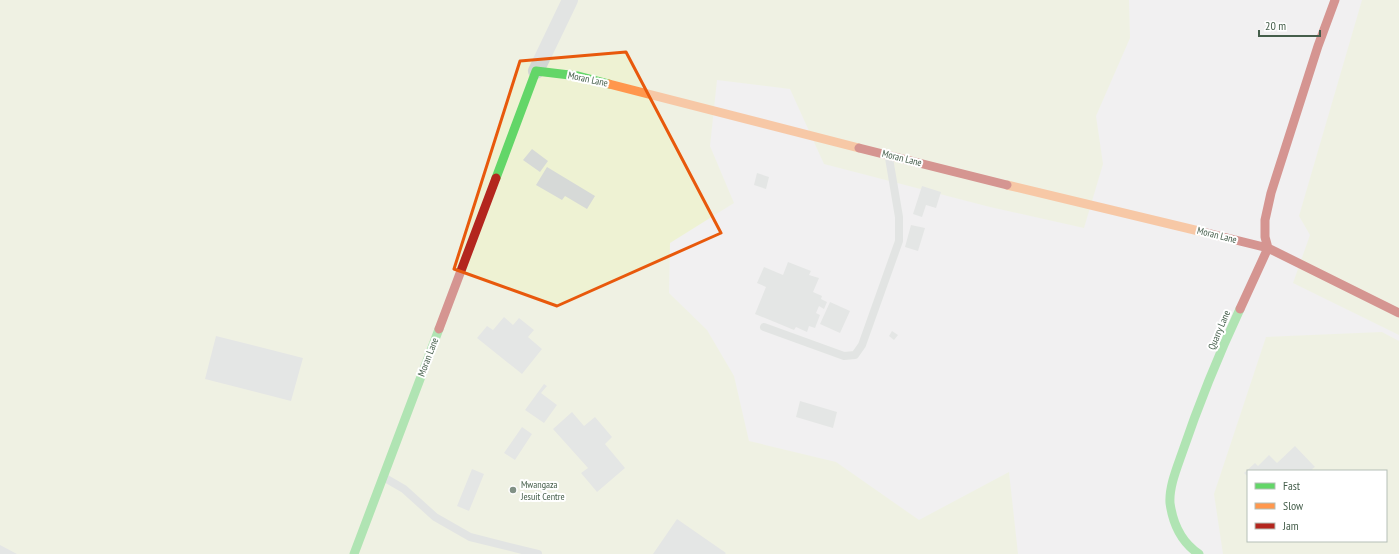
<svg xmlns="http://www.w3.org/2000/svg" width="1399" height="554" viewBox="0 0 1399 554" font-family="'PT Sans Narrow',sans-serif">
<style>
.green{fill:#eef2d3;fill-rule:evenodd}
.building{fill:#d6d9d7}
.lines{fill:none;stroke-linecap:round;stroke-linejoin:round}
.lane{stroke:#d1d6d2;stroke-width:8}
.street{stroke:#d1d6d2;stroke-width:16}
.fast{stroke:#63d668;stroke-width:9}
.slow{stroke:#ff974d;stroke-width:9}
.jam{stroke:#b3261e;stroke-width:9}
.marked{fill:none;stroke:#e8590c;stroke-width:3;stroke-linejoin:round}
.poi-dot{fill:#819185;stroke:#fff;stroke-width:1.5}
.labels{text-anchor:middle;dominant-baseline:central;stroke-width:4;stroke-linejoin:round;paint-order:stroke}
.street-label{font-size:10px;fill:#455e4b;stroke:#fff}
.poi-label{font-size:10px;fill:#455e4b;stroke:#fff;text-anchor:start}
</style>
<rect width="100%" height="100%" fill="#f1f0f1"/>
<path class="green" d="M0 0H1129L1130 38 1096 116 1103 164 1084 228 990 207 824 164 790 89 717 80 710 146 734 203 670 243 669 293 707 330 734 376 749 441 836 462 919 520 1009 472 1018 554H0Z
M1362 0H1399V335L1293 283 1310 235 1299 216Z
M1382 332 1399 341V554H1223L1214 494 1266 337ZM1248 471H1386V541H1248Z"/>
<path class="building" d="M532 149 548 161 540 172 523 160Z
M547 167 595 196 587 209 565 196 562 200 536 185Z
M757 173 769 177 766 189 754 185Z
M922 186 941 192 936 208 926 205 922 217 913 214Z
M911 225 925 228 918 251 905 247Z
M788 262 811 271 809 275 819 278 813 292 822 296 821 299 827 302 824 309 819 306 816 313 820 315 815 328 809 326 807 332 796 327 794 330 755 314 766 287 757 283 764 267 783 275Z
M830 302 850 311 840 333 820 324Z
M504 317 513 325 519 318 534 330 528 337 542 349 522 374 477 338 487 326 493 330Z
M892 331 898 335 894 340 889 336Z
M216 336 303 358 291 401 205 379Z
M544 384 547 386 541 393 557 405 544 423 525 410Z
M800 401 837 412 833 428 796 417Z
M572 412 584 426 595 417 612 437 605 444 625 468 597 492 581 473 588 468 553 429Z
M522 427 532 434 515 460 504 453Z
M1295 446 1315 467 1312 469 1314 471H1248V477L1244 473 1255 463 1258 466 1269 455 1277 463Z
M472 469 484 474 469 511 457 506Z
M677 519 726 553 725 554H653Z
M0 545 17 554H0Z"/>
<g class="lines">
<path class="lane" d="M764 327 844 356 855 355 862 345 899 241V217L889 158
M385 478 404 489 435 517 470 537 538 554"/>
<path class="street" d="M536 71 570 0"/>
<path class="fast" d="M496 178 536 71 578 76 609 84
M354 554 439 329
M1199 554C1181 542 1173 525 1170 503 1169 488 1176 470 1181 456 1198 406 1218 356 1240 309"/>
<path class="slow" d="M609 84 859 148
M1007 185 1203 232"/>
<path class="jam" d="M859 148 1007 185
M1203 232 1268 248 1265 237V220L1271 193 1318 46 1335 0
M1240 309 1268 248 1399 313
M439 329 496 178"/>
</g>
<path d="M0 0H1399V554H0ZM626 52 721 233 557 306 454 269 520 61Z" fill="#f1f0f1" fill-opacity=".55" fill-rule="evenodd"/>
<path class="marked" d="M626 52 721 233 557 306 454 269 520 61Z"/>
<circle class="poi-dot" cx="513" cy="490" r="4"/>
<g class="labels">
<g class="street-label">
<text transform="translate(588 79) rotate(12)">Moran Lane</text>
<text transform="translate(902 158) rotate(14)">Moran Lane</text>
<text transform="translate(1217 235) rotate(14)">Moran Lane</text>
<text transform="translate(1219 330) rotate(-67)">Quarry Lane</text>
<text transform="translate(428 357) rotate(-69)">Moran Lane</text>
</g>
<g class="poi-label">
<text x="521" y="484">Mwangaza<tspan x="521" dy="12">Jesuit Centre</tspan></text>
</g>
</g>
<rect x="1247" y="470" width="140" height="72" fill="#ffffff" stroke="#b5bfb7"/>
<rect x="1255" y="483" width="20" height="6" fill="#63d668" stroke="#b5bfb7"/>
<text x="1283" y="490" font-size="12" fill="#455e4b">Fast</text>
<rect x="1255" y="503" width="20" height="6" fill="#ff974d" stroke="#b5bfb7"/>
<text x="1283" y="510" font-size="12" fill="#455e4b">Slow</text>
<rect x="1255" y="523" width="20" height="6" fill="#b3261e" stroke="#b5bfb7"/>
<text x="1283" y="530" font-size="12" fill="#455e4b">Jam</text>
<path d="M1259 30v6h61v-6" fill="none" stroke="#455e4b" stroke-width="2"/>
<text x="1265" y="30" font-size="12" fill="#455e4b" stroke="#ffffff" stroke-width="3" paint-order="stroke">20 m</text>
</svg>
